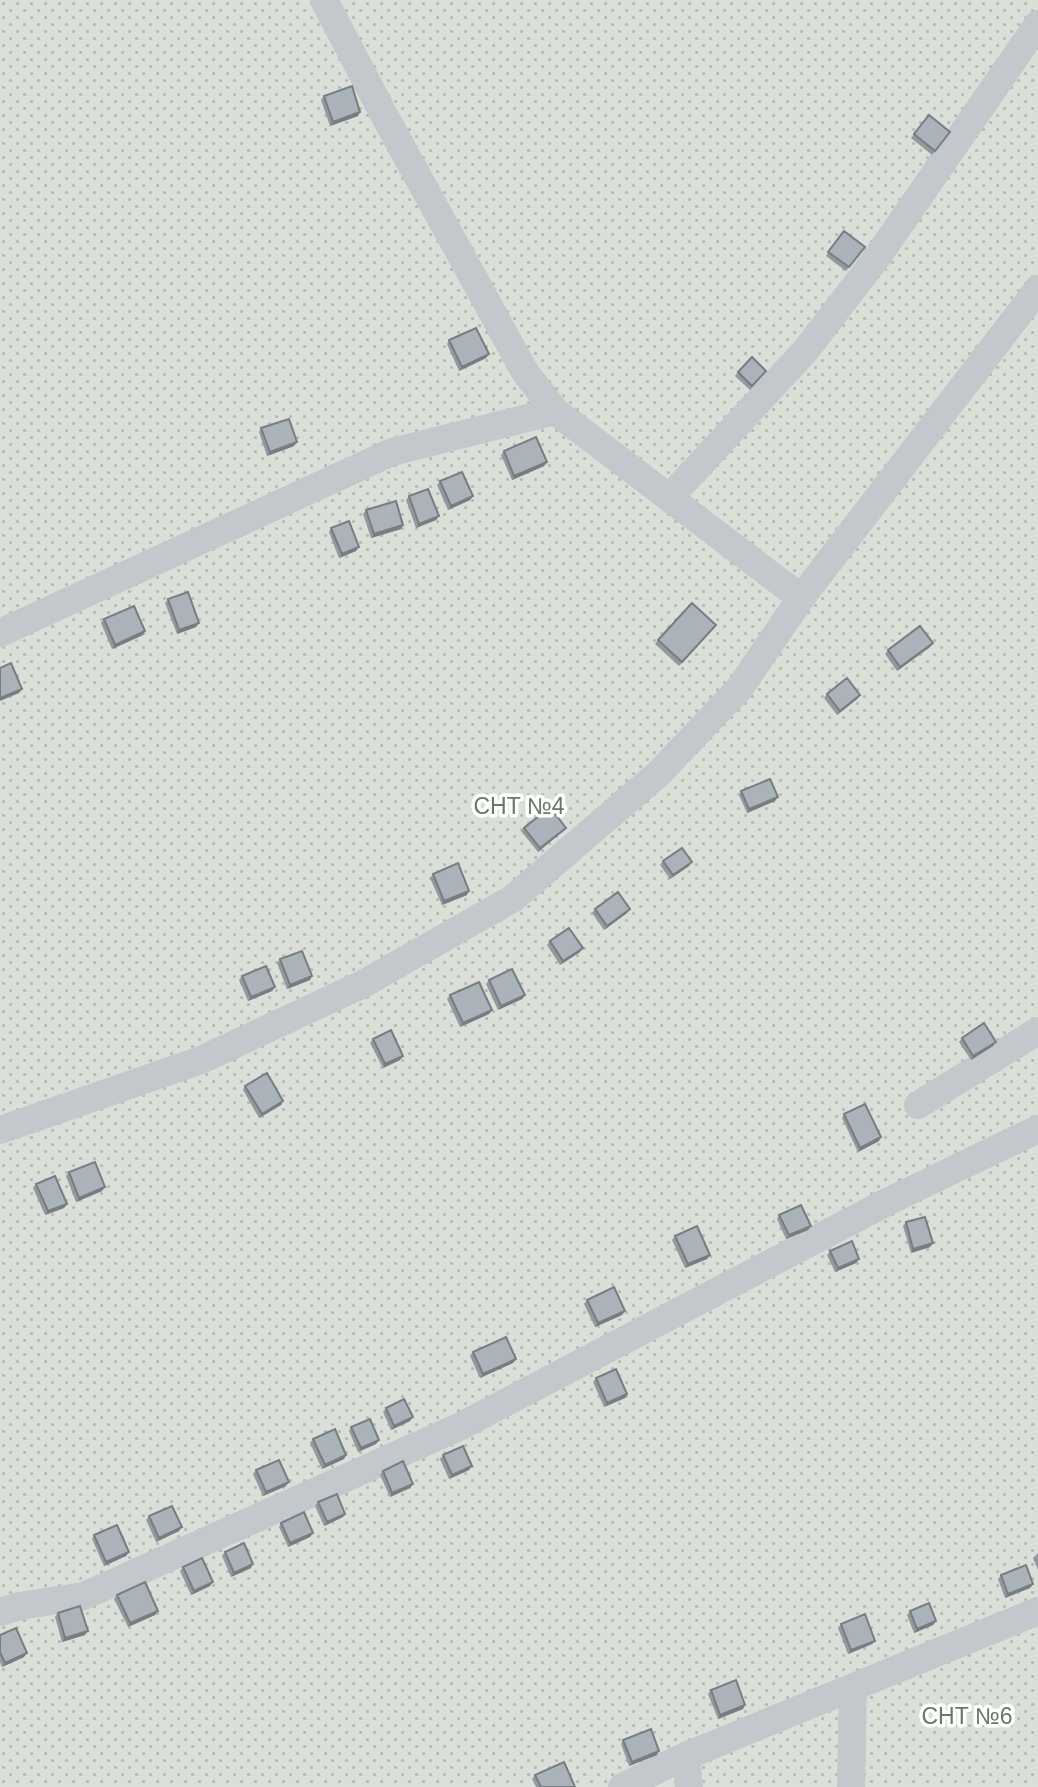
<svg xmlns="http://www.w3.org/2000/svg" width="1038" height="1787" viewBox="0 0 1038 1787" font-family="Arial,sans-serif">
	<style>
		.garden { fill: url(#garden-dots) }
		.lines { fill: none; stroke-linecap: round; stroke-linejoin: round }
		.minor { stroke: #c3c8cc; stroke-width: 28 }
		.wall { fill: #929a9f }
		.shaded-wall { fill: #777d82 }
		.building { fill: #aab3b9; stroke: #777d82; stroke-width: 2 }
		.labels { text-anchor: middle; stroke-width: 7; stroke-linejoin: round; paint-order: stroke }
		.park-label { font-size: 23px; fill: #687a64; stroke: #fff }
	</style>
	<defs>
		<pattern id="garden-dots" width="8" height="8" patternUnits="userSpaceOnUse" patternTransform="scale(1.75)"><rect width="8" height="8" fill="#dadfd7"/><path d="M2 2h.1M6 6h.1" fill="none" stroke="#b4b9b4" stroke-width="1.8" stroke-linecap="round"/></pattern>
	</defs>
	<rect width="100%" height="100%" fill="#fafaf8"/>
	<path class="garden" d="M0,0H1038V1787H0Z"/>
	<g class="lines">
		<path class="minor" d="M324,0L384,115L525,372L555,411L801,598
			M669,498L806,350L878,256L1038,24
			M0,633L392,452L555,411
			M918,1105L1038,1031
			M0,1130L201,1060L363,984L512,899L658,774L739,689L801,598L1038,289
			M0,1612L20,1606L84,1596L461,1426L889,1201L1038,1129
			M686,1756L689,1787
			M622,1787L686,1756L1038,1611
			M851,1787L853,1687"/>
	</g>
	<path class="wall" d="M324,96L358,116L330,126L321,100Z
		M929,115L950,132L932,155L911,138Z
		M844,231L865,247L846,271L826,256Z
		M449,340L489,354L486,358L459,371L447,344Z
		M766,371L750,390L735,376L738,372Z
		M261,428L294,446L267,456L259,432Z
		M504,451L547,462L544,466L512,480L501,455Z
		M440,481L473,496L470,500L448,510L437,485Z
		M409,496L439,516L436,520L416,528L406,500Z
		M366,510L401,529L371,538L363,514Z
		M331,528L356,551L339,558L329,532Z
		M168,599L196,627L177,634L165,603Z
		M104,619L143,635L112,649L101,623Z
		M716,625L679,666L655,644L658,640Z
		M933,643L930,647L897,671L885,654L888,650Z
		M827,694L860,695L857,699L837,715L824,698Z
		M741,791L775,801L747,813L739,795Z
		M524,828H566L563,831L538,852L521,831Z
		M663,861L689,866L670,879L660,865Z
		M433,874L467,895L442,905L430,878Z
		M595,909L627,913L604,930L592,913Z
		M550,941L580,952L560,965L547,945Z
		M280,959L312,976L310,980L287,989L277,963Z
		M242,976L275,987L272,991L248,1001L239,980Z
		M489,980L525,995L522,999L498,1010L486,984Z
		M450,995L492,1010L489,1014L460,1027L447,999Z
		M962,1038L993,1046L971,1060L959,1042Z
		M373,1039L400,1060L383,1068L370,1043Z
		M245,1086L283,1101L281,1105L259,1118L243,1090Z
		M844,1114L879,1141L858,1152L842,1118Z
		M69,1172L102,1191L76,1202L66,1176Z
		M36,1184L67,1204L64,1208L45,1215L33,1188Z
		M779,1215L811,1226L808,1230L786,1239L777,1219Z
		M906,1222L933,1243L930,1247L911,1253L903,1226Z
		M675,1236L710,1255L707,1259L685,1268L672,1240Z
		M830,1251L859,1259L856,1263L835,1272L827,1255Z
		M587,1300L622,1315L595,1327L584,1304Z
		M473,1352L516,1359L513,1363L480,1378L470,1356Z
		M596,1378L627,1394L625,1398L604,1407L593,1382Z
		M386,1408L410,1421L391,1430L383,1412Z
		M351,1427L379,1440L376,1444L358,1452L349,1431Z
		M313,1439L346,1455L344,1459L322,1469L310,1443Z
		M443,1455L469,1470L449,1479L440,1459Z
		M256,1470L286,1486L263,1496L253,1474Z
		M383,1471L413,1484L410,1488L390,1497L380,1475Z
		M318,1502L343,1517L324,1526L315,1506Z
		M149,1516L179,1531L156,1542L146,1520Z
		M281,1523L313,1533L310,1537L288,1547L279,1527Z
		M94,1535L129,1552L126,1556L104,1566L92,1539Z
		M225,1552L251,1568L231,1577L222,1556Z
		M1038,1553V1570L1033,1558Z
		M183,1567L210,1586L191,1595L180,1571Z
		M1001,1575L1033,1584L1030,1588L1005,1598L998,1579Z
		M117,1595L158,1611L155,1615L128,1627L114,1599Z
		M910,1611L936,1621L933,1625L914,1633L907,1615Z
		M58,1613L85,1635L62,1642L55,1617Z
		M841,1624L875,1641L872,1644L848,1654L838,1628Z
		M0,1635L24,1657L2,1667L0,1662Z
		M711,1690L743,1709L718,1719L708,1694Z
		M623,1740L657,1755L629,1766L621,1744Z
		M535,1775L575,1787H536L532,1779Z"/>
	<path class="shaded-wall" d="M360,112L358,116L330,126L333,122Z
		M489,354L486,358L459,371L462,367Z
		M297,442L294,446L267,456L270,452Z
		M547,462L544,466L512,480L514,476Z
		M473,496L470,500L448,510L451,506Z
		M439,516L436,520L416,528L419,524Z
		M403,525L401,529L371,538L374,534Z
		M359,547L356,551L339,558L342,554Z
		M199,623L196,627L177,634L179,630Z
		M145,631L143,635L112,649L115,645Z
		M933,643L930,647L897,671L900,667Z
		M22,689L19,693L0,701V698Z
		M860,695L857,699L837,715L840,711Z
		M778,797L775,801L747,813L749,809Z
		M566,828L563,831L538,852L540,848Z
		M692,862L689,866L670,879L673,875Z
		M469,891L467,895L442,905L444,901Z
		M630,909L627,913L604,930L607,926Z
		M583,948L580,952L560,965L563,961Z
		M312,976L310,980L287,989L290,985Z
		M275,987L272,991L248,1001L251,997Z
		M525,995L522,999L498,1010L501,1006Z
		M492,1010L489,1014L460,1027L463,1023Z
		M996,1042L993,1046L971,1060L973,1056Z
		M403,1056L400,1060L383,1068L385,1064Z
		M283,1101L281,1105L259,1118L262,1114Z
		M881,1137L879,1141L858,1152L860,1148Z
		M105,1187L102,1191L76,1202L79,1198Z
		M67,1204L64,1208L45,1215L48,1211Z
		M811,1226L808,1230L786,1239L789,1235Z
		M933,1243L930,1247L911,1253L913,1249Z
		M710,1255L707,1259L685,1268L688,1264Z
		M859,1259L856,1263L835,1272L838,1268Z
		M625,1311L622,1315L595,1327L598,1323Z
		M516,1359L513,1363L480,1378L483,1374Z
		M627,1394L625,1398L604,1407L607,1403Z
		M413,1417L410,1421L391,1430L394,1426Z
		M379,1440L376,1444L358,1452L361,1448Z
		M346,1455L344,1459L322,1469L325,1465Z
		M472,1466L469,1470L449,1479L452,1475Z
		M289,1482L286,1486L263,1496L266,1492Z
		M413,1484L410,1488L390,1497L392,1493Z
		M345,1514L343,1517L324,1526L327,1522Z
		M182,1527L179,1531L156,1542L159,1538Z
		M313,1533L310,1537L288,1547L290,1543Z
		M129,1552L126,1556L104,1566L106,1562Z
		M253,1564L251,1568L231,1577L234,1573Z
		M213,1582L210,1586L191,1595L194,1591Z
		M1033,1584L1030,1588L1005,1598L1008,1594Z
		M158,1611L155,1615L128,1627L130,1623Z
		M936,1621L933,1625L914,1633L917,1629Z
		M88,1631L85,1635L62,1642L65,1638Z
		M875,1641L872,1644L848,1654L851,1650Z
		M27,1653L24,1657L2,1667L5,1663Z
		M745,1705L743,1709L718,1719L720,1715Z
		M659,1751L657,1755L629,1766L632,1762Z"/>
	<path class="building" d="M352,86L360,112L333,122L324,96Z
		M929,115L950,132L935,151L914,134Z
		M844,231L865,247L849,267L828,252Z
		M476,328L489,354L462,367L449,340Z
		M752,357L766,371L752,386L738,372Z
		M289,419L297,442L270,452L261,428Z
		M536,437L547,462L514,476L504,451Z
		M462,472L473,496L451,506L440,481Z
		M428,489L439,516L419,524L409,496Z
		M396,501L403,525L374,534L366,510Z
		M349,521L359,547L342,554L331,528Z
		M188,592L199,623L179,630L168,599Z
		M692,603L716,625L682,662L658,640Z
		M134,606L145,631L115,645L104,619Z
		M920,626L933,643L900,667L888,650Z
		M11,663L22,689L0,698V668Z
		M847,678L860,695L840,711L827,694Z
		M770,779L778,797L749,809L741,791Z
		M550,807L566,828L540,848L524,828Z
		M682,848L692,862L673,875L663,861Z
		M458,863L469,891L444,901L433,874Z
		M618,892L630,909L607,926L595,909Z
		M569,928L583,948L563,961L550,941Z
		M302,951L312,976L290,985L280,959Z
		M266,966L275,987L251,997L242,976Z
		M512,969L525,995L501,1006L489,980Z
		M479,982L492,1010L463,1023L450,995Z
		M984,1023L996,1042L973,1056L962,1038Z
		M391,1030L403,1056L385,1064L373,1039Z
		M267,1073L283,1101L262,1114L245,1086Z
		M865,1104L881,1137L860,1148L844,1114Z
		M95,1162L105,1187L79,1198L69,1172Z
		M55,1176L67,1204L48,1211L36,1184Z
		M801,1205L811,1226L789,1235L779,1215Z
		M925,1217L933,1243L913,1249L906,1222Z
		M697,1226L710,1255L688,1264L675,1236Z
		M852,1241L859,1259L838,1268L830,1251Z
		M614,1287L625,1311L598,1323L587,1300Z
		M506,1337L516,1359L483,1374L473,1352Z
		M616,1369L627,1394L607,1403L596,1378Z
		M404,1399L413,1417L394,1426L386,1408Z
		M370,1419L379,1440L361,1448L351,1427Z
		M335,1429L346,1455L325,1465L313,1439Z
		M463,1446L472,1466L452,1475L443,1455Z
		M279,1460L289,1482L266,1492L256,1470Z
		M403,1461L413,1484L392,1493L383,1471Z
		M337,1494L345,1514L327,1522L318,1502Z
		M172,1506L182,1527L159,1538L149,1516Z
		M304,1512L313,1533L290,1543L281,1523Z
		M117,1525L129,1552L106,1562L94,1535Z
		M244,1543L253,1564L234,1573L225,1552Z
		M202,1558L213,1582L194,1591L183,1567Z
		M1026,1565L1033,1584L1008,1594L1001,1575Z
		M145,1582L158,1611L130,1623L117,1595Z
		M929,1603L936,1621L917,1629L910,1611Z
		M80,1606L88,1631L65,1638L58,1613Z
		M865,1614L875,1641L851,1650L841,1624Z
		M16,1628L27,1653L5,1663L0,1652V1635Z
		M736,1680L745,1705L720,1715L711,1690Z
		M651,1729L659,1751L632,1762L623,1740Z
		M564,1762L575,1787H541L535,1775Z"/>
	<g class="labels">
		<g class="park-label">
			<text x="519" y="814">СНТ №4</text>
			<text x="967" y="1724">СНТ №6</text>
		</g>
	</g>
</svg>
